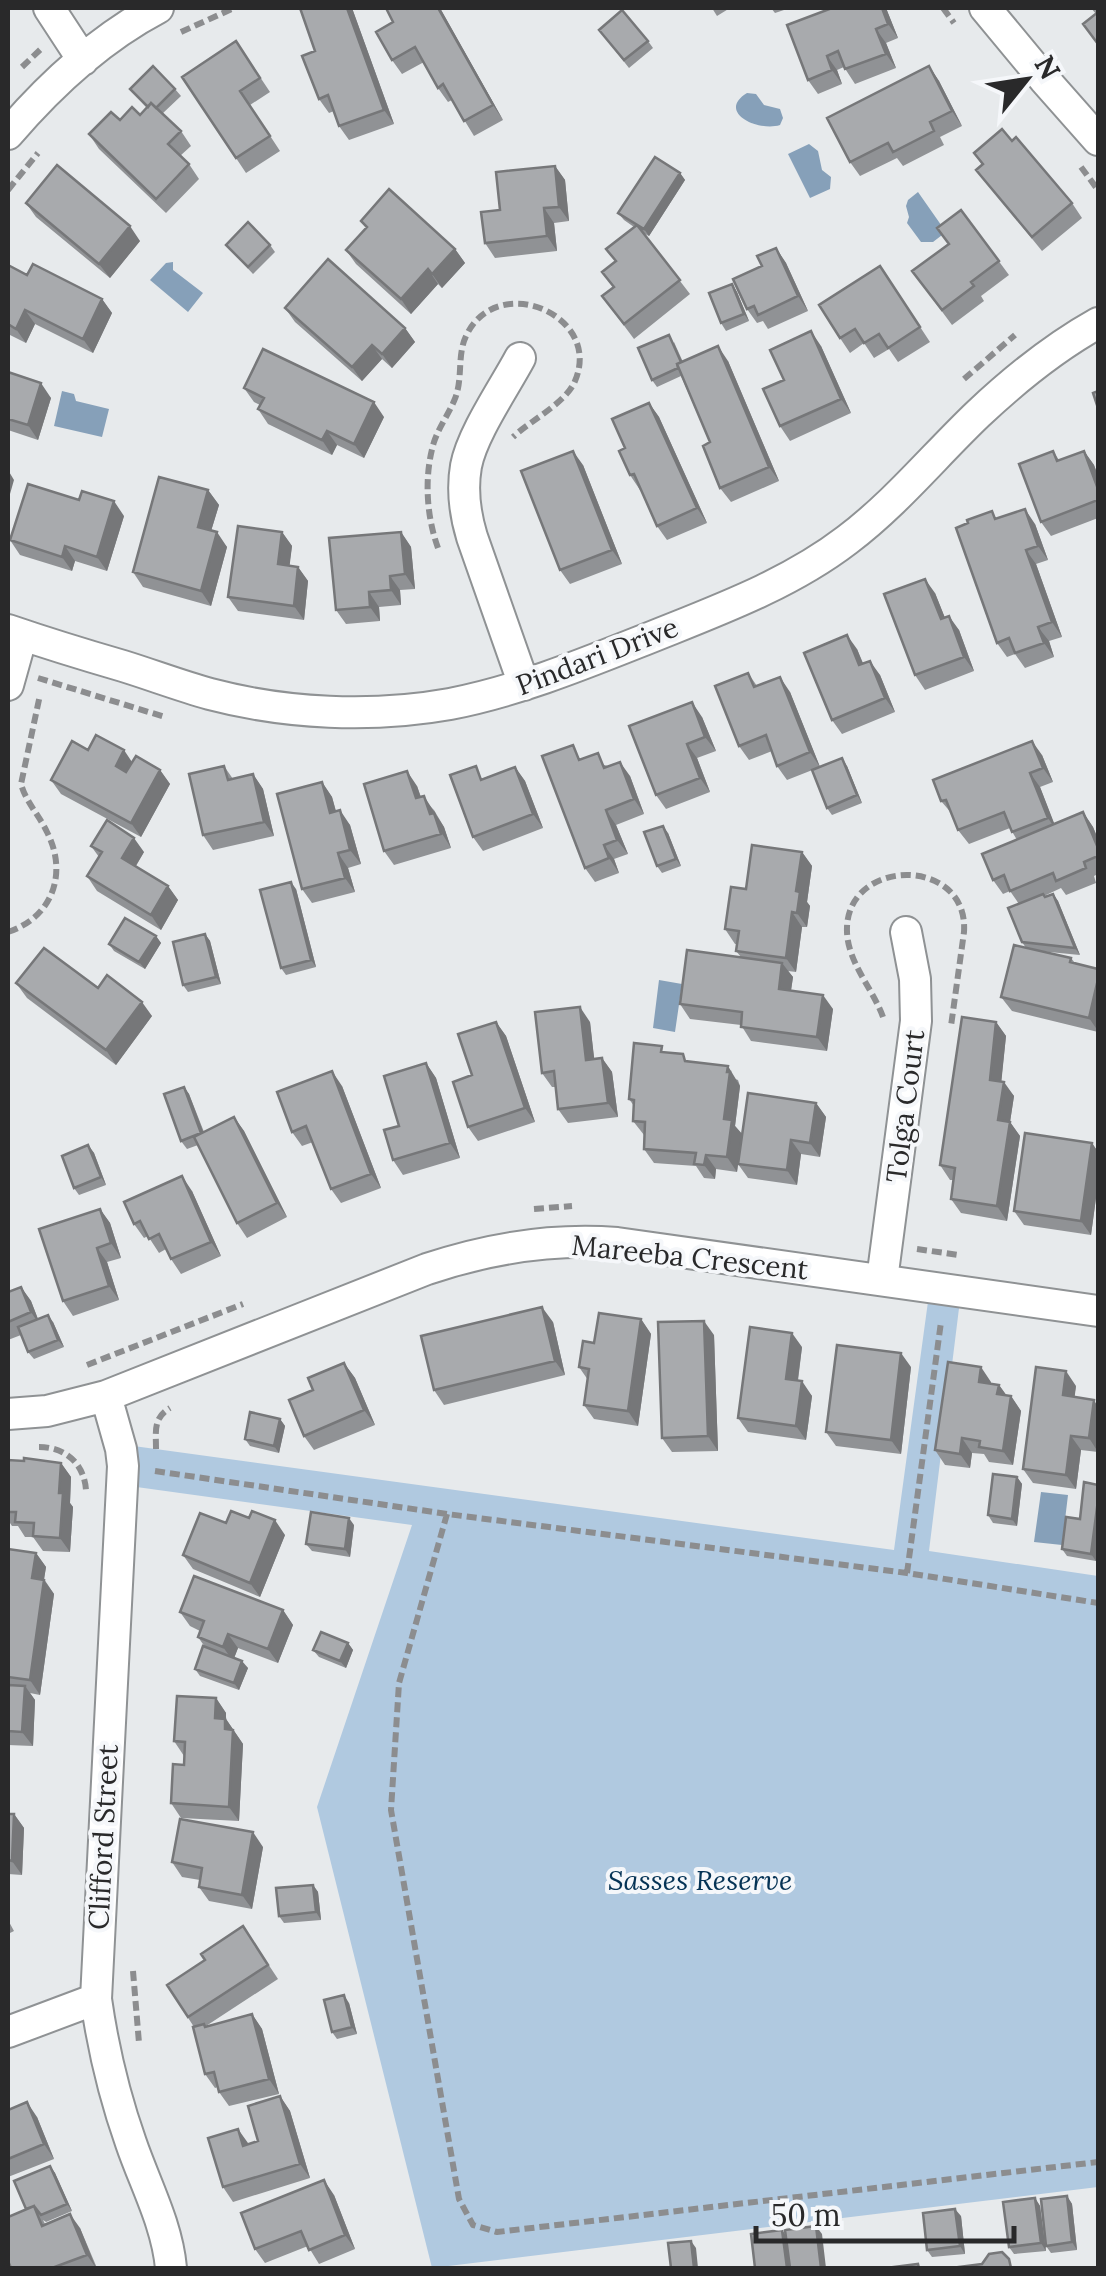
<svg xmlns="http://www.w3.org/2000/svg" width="1106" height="2276" viewBox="0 0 1106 2276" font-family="Lora,serif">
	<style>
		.green { fill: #b0c9e0 }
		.water { fill: #86a0b9 }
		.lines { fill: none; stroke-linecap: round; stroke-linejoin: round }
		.minor-casing { stroke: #8f9294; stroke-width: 34 }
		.path { stroke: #8c8d8f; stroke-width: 6; stroke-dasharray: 10 5; stroke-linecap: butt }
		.minor { stroke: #fff; stroke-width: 30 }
		.wall { fill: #909295 }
		.shaded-wall { fill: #767779 }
		.building { fill: #a8aaad; stroke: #767779; stroke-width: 2.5 }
		.labels { text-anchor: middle; stroke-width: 8; stroke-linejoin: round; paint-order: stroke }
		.street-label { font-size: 28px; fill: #29292a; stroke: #f5f7fa }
		.park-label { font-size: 28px; font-style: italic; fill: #053355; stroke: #f5f7fa }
	</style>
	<rect width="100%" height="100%" fill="#e7eaec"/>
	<path class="green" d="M930,1287L961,1292L929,1551L1098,1576V2187L432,2268L317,1807L412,1525L122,1485L119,1444L894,1550Z"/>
	<path class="water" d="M747,93L756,94L764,105L780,109L783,118L780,125C758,132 716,112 747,93Z
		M809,144L818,151L822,170L831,177L830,189L810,198L788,154Z
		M918,192L946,232L933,242H921L907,223L909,217L906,206L908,200Z
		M173,262V270L203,293L188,312L150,280L166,263Z
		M62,391L74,394L76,401L109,409L102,437L54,426Z
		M659,980L682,984L675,1032L653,1028Z
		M1041,1492L1068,1495L1062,1545L1034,1542Z"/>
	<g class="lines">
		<g class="minor-casing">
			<path id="minor" d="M49,8L83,60
				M985,8L1044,79L1098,140
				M8,134C50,85 101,38 158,8
				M520,358C504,388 472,434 466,466C462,489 465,514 472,537L524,685
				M8,630C46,643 85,655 123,666C152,675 181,686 210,694C286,714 372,718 450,704C517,691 581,665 644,640C713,612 787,586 847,540C896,503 934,456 978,414C1014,380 1055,347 1098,323
				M8,685L22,635
				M882,1280L916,1021L915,979L906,932
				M106,1396L121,1449L123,1466L96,1999C103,2048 114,2095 131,2143C145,2184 167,2224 171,2268
				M8,1414L47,1411L106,1396L427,1269C490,1248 551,1238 617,1243L1098,1311
				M8,2032L96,1999"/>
		</g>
		<path class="path" d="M943,8L954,23
			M181,32L234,8
			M22,67L42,48
			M1081,167L1098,190
			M8,190L38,153
			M964,379L1015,335
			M438,548C426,515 424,475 434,442C439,427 448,415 454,401C464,379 456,355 467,334C499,271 603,316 575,381C566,403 531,420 513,437
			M38,678L165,717
			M8,932C53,917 68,873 47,832C39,815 26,802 21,784L40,695
			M883,1017C873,989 848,963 847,932C844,857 969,855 964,932L951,1026
			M534,1209L572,1206
			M917,1249L959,1255
			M87,1365L243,1304
			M39,1447C65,1447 84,1463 86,1490
			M156,1449C156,1431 153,1418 170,1408
			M155,1471L447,1514L907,1573L1098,1603
			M447,1514L399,1683L391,1810L459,2199L473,2225L497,2232L1098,2162
			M907,1573L941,1322
			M133,1971L139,2043"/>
		<use href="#minor" class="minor"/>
	</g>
	<path class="wall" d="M302,8H352L394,124L349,140L339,126L334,111L329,113L319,99L315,51Z
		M440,8L503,120L474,136L452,100L448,102L438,88L424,62L402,74L392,60L393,22Z
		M712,8H730L717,16Z
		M771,8H790L775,13Z
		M832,8H886L898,38L886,43L896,68L855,84L844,67L837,70L842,84L818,94L808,80Z
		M1091,8H1098V45L1083,24L1096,14Z
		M599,30L648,41L653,48L629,68Z
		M236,41L270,92L250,105L280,151L246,173L182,77Z
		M929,66L939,81L962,126L940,137L944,145L903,166L897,158L860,176L850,162Z
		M130,89H175L181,96L162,114L181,131L191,146L180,156L189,164L199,179L166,213L99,149L89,134L120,120L140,115L147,108Z
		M974,153L1072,203L1082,218L1042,251L976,170L982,165Z
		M555,166L565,180L569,221L554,223L557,251L495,258L485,243L500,210Z
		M680,173L685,180L649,236L643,233L690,294L634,339L602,296L613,287L602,272L616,262L606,249L634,227L624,220L618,213Z
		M26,203L140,241L110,278L36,217Z
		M961,210L1009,275L981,296L984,301L952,325L912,271L948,244Z
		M361,221L455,249L465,263L442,288L438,284L411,314L356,264L346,250L366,228Z
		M226,245H270L275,252L253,274Z
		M776,248L786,263L808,311L768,329L763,321L757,323L747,309L762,266Z
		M8,265L27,275L102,299L112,313L93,353L35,324L26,343L8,334Z
		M880,266L930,342L898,362L889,349L874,358L864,343L850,353L840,338Z
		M732,284L737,292L749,321L726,331L721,323Z
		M285,308L405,328L415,342L392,368L382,359L362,381L295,322Z
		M674,342L683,362L728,361L779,481L731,502L720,488L710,442L681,376L657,387L652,380Z
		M821,346L851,413L790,441L780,426L784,380Z
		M8,372L51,398L38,440L8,430Z
		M244,388L384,417L364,458L337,445L332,455L268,424L258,409L260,405L254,402Z
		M649,403L659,417L707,523L667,540L657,526L641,489L640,490L630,475L625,448Z
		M1053,451L1059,460L1084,451L1094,465L1098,476V518L1051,536L1041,522Z
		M583,465L622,564L570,584L560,570Z
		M208,490L219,505L211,531L227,547L211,606L143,587L133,572Z
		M124,516L107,571L75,561L72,571L20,555L10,540Z
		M998,519L1035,524L1048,560L1036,564L1062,637L1049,641L1054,657L1025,668L1015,654L1007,657L997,643Z
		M282,532L292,546L289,566L298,567L308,581L304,620L238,611L228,597Z
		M401,532L411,547L415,589L400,590L401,605L379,607L380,621L346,624L336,610Z
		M935,593L945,618L959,630L974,671L925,690L915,675Z
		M857,649L863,663L880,675L895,712L842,734L832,720Z
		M748,673L757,686L790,692L820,767L787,780L777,766L772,751L749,760L739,746Z
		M702,717L716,751L697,758L710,792L666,809L656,795Z
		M88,750L160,770L170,784L141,837L61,794L51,780Z
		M1042,755L1053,782L1040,787L1054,824L1083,812L1093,827L1098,839V874L1094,876L1096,883L1066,895L1061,888L1044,896L1046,897L1053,894L1058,901L1080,955L1039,951L1071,958L1075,963L1098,969V1032L1012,1011L1001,997L1026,948L1022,942L1019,904L1010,891L1003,894L993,880L1017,840L1010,828L969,844L958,830L953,815L941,801Z
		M583,759L608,766L630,776L644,814L616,825L628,854L614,859L619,873L595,882L585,868Z
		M224,766L233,779L253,774L263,789L274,836L213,850L203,835Z
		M847,766L862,803L832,815L827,808Z
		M515,767L525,781L543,828L483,851L473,837L484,778Z
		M322,782L332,797L336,811L350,825L361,864L348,868L355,892L312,903L302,889Z
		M417,786L421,797L434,810L444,827L451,848L394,865L384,851Z
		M668,833L681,866L662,873L657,866Z
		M91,846L144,852L136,866L168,886L178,900L161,930L97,891L87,876L99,857Z
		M802,852L812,866L807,902L810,906L807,927H802L796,972L788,971L793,977L791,991L833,1009L827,1051L751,1041L741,1025L690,1019L680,1004L741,957L736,951L737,944H735L725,929L746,889Z
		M296,889L316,967L286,975L281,968Z
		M205,934L210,941L221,984L188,992L183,985Z
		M156,936L161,943L145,969L114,951L109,944Z
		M16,983L98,988L152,1016L116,1065L27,998Z
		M496,1022L506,1036L535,1122L478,1141L468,1127L472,1075Z
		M590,1022L594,1059L602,1058L612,1072L618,1117L568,1123L558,1109L556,1087H552L542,1073Z
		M996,1022L1006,1036L1001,1082L1014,1096L1010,1122L1020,1136L1007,1221L961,1213L951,1199L953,1180H950L940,1165Z
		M666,1053L738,1080L740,1086L735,1126L742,1134L816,1103L826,1117L820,1157L801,1154L797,1185L748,1178L738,1164L737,1172L716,1169L715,1179L704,1178L696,1166L654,1163L644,1149V1135L633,1121L634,1106L629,1099Z
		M426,1063L436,1078L460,1158L403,1175L393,1160L399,1126Z
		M342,1086L381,1188L341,1203L331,1189L313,1142L302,1146L292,1132Z
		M184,1087L189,1094L204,1132L234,1117L244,1131L287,1217L247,1238L237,1223L198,1145L187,1149L181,1141Z
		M1092,1143L1098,1152V1183L1091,1235L1024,1225L1014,1211Z
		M88,1145L94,1153L106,1185L79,1195L74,1188Z
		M192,1191L221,1256L181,1274L171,1259L166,1249L159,1253L148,1236L144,1238L134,1224Z
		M100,1209L110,1223L121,1258L107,1262L119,1300L73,1316L63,1301Z
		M21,1287L31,1301L38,1319L53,1322L64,1347L34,1359L28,1352L21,1335L8,1340V1292Z
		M641,1319L651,1334L638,1426L594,1419L584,1405L588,1380L579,1367L594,1343Z
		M553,1322L565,1375L444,1405L434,1390Z
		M714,1335L718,1451L672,1452L662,1438Z
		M802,1347L798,1381L812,1396L806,1440L748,1432L738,1418Z
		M344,1363L355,1378L375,1425L314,1450L304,1436L313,1390Z
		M911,1367L901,1454L836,1446L826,1432Z
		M991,1382V1384L999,1385L1007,1396H1011L1021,1411L1013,1465L989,1462L984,1454L972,1453L970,1468L945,1465L935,1450Z
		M1076,1386L1074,1397L1098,1407V1452L1081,1450L1076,1489L1033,1483L1023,1469Z
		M280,1419L285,1426L279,1453L250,1446L245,1439Z
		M61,1463L71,1477L70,1503L73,1507L70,1552L43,1551L33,1537H25L18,1526H12L8,1520V1512Z
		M1017,1477L1022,1484L1017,1526L993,1523L988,1515Z
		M1098,1485V1543L1096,1561L1067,1556L1062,1549Z
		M226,1523L285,1535L260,1597L193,1569L183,1555Z
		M354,1525L350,1557L312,1551L306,1544Z
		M8,1549L36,1553L46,1567L44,1579L54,1594L40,1695L30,1693L35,1700L33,1746L8,1745Z
		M283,1610L293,1625L278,1663L238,1648L234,1658L248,1668L239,1690L200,1676L195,1669L205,1647L198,1637L200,1631L190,1626L180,1612Z
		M348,1643L353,1650L346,1668L319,1657L313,1650Z
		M216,1698L226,1713V1719L243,1744L239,1821L181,1818L171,1803L184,1765V1756L174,1741Z
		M8,1814H14L24,1828L22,1875L8,1874Z
		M263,1847L252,1909L209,1901L199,1887L200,1880L182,1877L172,1862Z
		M313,1885L318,1892L321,1920L284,1923L279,1916Z
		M8,1920L14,1931L8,1934Z
		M243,1926L278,1979L206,2026L252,2014L262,2029L279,2094L229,2106L219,2092L218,2087L215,2088L205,2074L194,2027L167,1985L205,1960Z
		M349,2003L357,2034L337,2039L332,2032Z
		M280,2096L290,2111L310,2178L233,2202L223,2187L248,2144L258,2141Z
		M8,2110L37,2117L54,2159L8,2177Z
		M50,2166L55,2173L72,2211L46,2222L43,2220L45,2224L80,2228L97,2268H11L26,2209Z
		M334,2195L355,2249L319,2264L308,2246L265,2263L255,2249Z
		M1067,2196L1072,2204L1077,2250L1051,2253L1046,2246Z
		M1035,2198L1040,2206L1046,2251L1014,2254L1009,2247Z
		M961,2216L965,2254L932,2257L927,2250Z"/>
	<path class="shaded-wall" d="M347,8H352L394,124L384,110Z
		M438,8H440L503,120L493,105Z
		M882,8H886L898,38L888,24Z
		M876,29L886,43L896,68L886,54Z
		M827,56L837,70L842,84L832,70Z
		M929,66L939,81L962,126L952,111Z
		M555,166L565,180L569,221L559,207Z
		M680,173L685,180L649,236L644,229Z
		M544,208L554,223L557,251L547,236Z
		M130,226L140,241L110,278L99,264Z
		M776,248L786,263L808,311L798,296Z
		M455,249L465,263L442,288L432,274Z
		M428,269L438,284L411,314L401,299Z
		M732,284L737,292L749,321L744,314Z
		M102,299L112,313L93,353L83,339Z
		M25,310L35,324L26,343L16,329Z
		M405,328L415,342L392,368L382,354Z
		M811,331L821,346L851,413L841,399Z
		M372,345L382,359L362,381L352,367Z
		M718,346L728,361L779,481L769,467Z
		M41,383L51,398L38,440L28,425Z
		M374,402L384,417L364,458L354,444Z
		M649,403L659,417L707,523L697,508Z
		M327,431L337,445L332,455L322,440Z
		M573,451L583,465L622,564L612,550Z
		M1084,451L1094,465L1098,476V489Z
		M8,470L14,480L8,501Z
		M208,490L219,505L208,541L198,527Z
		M114,501L124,516L107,571L97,557Z
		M1025,509L1035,524L1048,560L1038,546Z
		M217,532L227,547L211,606L201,591Z
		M282,532L292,546L288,579L278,564Z
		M401,532L411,547L415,589L405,574Z
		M65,546L75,561L72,571L62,557Z
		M1026,550L1036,564L1062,637L1052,622Z
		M298,567L308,581L304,620L294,606Z
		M390,576L400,590L401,605L391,590Z
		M925,579L935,593L951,633L941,619Z
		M369,592L379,607L380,621L370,607Z
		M949,616L959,630L974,671L964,657Z
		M1038,627L1049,641L1054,657L1044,643Z
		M847,635L857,649L869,679L859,665Z
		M870,661L880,675L895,712L885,698Z
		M780,677L790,692L820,767L810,752Z
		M692,702L702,717L716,751L705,737Z
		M1032,741L1042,755L1053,782L1043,768Z
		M687,744L697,758L710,792L700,778Z
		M124,750L134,765L126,781L116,766Z
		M842,758L847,766L862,803L857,795Z
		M620,762L630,776L644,814L634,799Z
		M515,767L525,781L543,828L533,814Z
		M160,770L170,784L141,837L131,823Z
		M407,771L417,786L426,813L416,798Z
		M1030,773L1040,787L1058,833L1048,818Z
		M253,774L263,789L274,836L264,822Z
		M322,782L332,797L340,827L330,813Z
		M424,796L444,827L451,848L430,814Z
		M340,810L350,825L361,864L350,850Z
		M606,810L616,825L628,854L617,840Z
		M1083,812L1093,827L1098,839V848Z
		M663,826L668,833L681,866L676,859Z
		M134,838L144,852L132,872L122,858Z
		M604,845L614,859L619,873L609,858Z
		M802,852L812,866L807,902L810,906L807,927L797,913L796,891Z
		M338,853L348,868L355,892L345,878Z
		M291,882L296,889L316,967L311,960Z
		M168,886L178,900L161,930L151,915Z
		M1053,894L1058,901L1080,955L1075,948Z
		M792,912L802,927L796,972L786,958Z
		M205,934L210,941L221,984L216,977Z
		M156,936L161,943L145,969L139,962Z
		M782,963L793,977L789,1003L779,989Z
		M1098,979V1031L1089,1018Z
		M823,995L833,1009L827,1051L817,1037Z
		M142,1002L152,1016L116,1065L106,1050Z
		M580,1007L590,1022L596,1074L586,1060Z
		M496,1022L506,1036L535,1122L525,1108Z
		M996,1022L1006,1036L1000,1095L990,1080Z
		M602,1058L612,1072L618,1117L608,1103Z
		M426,1063L436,1078L460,1158L450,1143Z
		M728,1066L740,1086L735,1126L742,1134L737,1172L727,1157L724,1119Z
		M332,1071L342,1086L381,1188L371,1174Z
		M1004,1082L1014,1096L1010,1122L1020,1136L1007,1221L997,1206L998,1120Z
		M184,1087L189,1094L207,1142L202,1134Z
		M816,1103L826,1117L820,1157L810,1143Z
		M234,1117L244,1131L287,1217L277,1203Z
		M791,1140L801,1154L797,1185L787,1170Z
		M1092,1143L1098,1152V1183L1091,1235L1081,1221Z
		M88,1145L94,1153L106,1185L101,1177Z
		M706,1155L716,1169L715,1179L704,1165Z
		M182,1176L192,1191L221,1256L211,1242Z
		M100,1209L110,1223L121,1258L111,1243Z
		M97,1248L107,1262L119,1300L109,1286Z
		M21,1287L31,1301L41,1327L31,1312Z
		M542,1307L553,1322L565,1375L555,1361Z
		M48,1315L53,1322L64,1347L58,1340Z
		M641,1319L651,1334L638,1426L628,1411Z
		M704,1321L714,1335L718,1451L708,1436Z
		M792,1333L802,1347L796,1393L786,1379Z
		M901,1353L911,1367L901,1454L891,1440Z
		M344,1363L355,1378L375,1425L364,1410Z
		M981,1367L991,1382L989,1397L979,1382Z
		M1066,1371L1076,1386L1073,1410L1063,1395Z
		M802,1381L812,1396L806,1440L796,1426Z
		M999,1385L1009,1399L997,1394Z
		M1011,1396L1021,1411L1013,1465L1003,1451Z
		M1094,1400L1098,1407V1452L1089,1438Z
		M280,1419L285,1426L279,1453L274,1446Z
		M1071,1436L1081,1450L1076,1489L1066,1475Z
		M962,1438L972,1453L970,1468L960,1454Z
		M61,1463L71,1477L70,1503L73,1507L70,1552L60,1538L59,1493Z
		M1017,1477L1022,1484L1017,1526L1012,1519Z
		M1098,1500V1543L1096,1561L1091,1554Z
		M349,1518L354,1525L350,1557L345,1549Z
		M275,1520L285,1535L260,1597L250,1583Z
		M36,1553L46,1567L42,1592L32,1578Z
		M44,1580L54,1594L40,1695L30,1680Z
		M283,1610L293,1625L278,1663L268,1649Z
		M228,1634L238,1648L233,1661L223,1647Z
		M348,1643L353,1650L346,1668L340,1661Z
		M242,1661L248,1668L239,1690L234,1683Z
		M25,1686L35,1700L33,1746L22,1732Z
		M216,1698L226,1713V1719L243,1744L239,1821L229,1807L215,1718Z
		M14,1814L24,1828L22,1875L12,1861Z
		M253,1832L263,1847L252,1909L242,1895Z
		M313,1885L318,1892L321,1920L316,1912Z
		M344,1995L349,2003L357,2034L352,2027Z
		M252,2014L262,2029L279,2094L269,2079Z
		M280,2096L290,2111L310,2178L300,2164Z
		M27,2102L37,2117L54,2159L44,2144Z
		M238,2129L248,2143L253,2160L243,2146Z
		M50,2166L55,2173L72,2211L67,2204Z
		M324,2180L334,2195L355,2249L345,2235Z
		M1067,2196L1072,2204L1077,2250L1072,2242Z
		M1035,2198L1040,2206L1046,2251L1041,2243Z
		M955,2209L961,2216L965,2254L960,2246Z
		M70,2214L80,2228L96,2268L87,2255Z
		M816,2226L822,2234L826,2268H821Z
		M782,2230L788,2238L791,2268H787Z
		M691,2241L696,2248L698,2268H694Z"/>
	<path class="building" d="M300,8H347L384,110L339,126L328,95L319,99L302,56L315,51Z
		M386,8H438L493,105L464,121L443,84L438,88L415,47L392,60L376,32L393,22Z
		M832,8H882L888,24L876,29L886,54L845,69L838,51L827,56L832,70L808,80L787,25Z
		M622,10L648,41L624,60L599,30Z
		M1098,12V44L1083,24Z
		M236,41L260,78L240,91L270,136L236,158L182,77Z
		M153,66L175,89L156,108L151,103L148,107L130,89Z
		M929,66L952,111L930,122L934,131L893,152L888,143L850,162L827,118Z
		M151,103L181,131L168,144L189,164L156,199L89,134L111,112L120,120L132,107L140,115Z
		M1002,129L1012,141L1016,137L1072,203L1032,237L976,170L983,164L974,153Z
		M655,157L680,173L644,229L618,213Z
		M57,165L130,226L99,264L26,203Z
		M555,166L559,207L544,208L547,236L485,243L481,212L500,210L496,172Z
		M389,189L455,249L432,274L428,269L401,299L346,250L367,227L361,221Z
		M961,210L999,261L971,282L974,286L942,310L912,271L949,244L937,228Z
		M248,222L270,245L248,267L226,245Z
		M637,225L680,280L624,324L602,296L614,287L602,272L616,261L606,249Z
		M776,248L798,296L758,315L754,306L747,309L733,279L762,266L757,256Z
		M328,259L405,328L382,354L372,345L352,367L285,308Z
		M33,264L102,299L83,339L25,310L16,329L8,324V265L27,275Z
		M880,266L920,327L888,348L879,334L864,343L855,329L840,338L819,305Z
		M732,284L744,314L721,323L709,293Z
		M811,331L841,399L780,426L763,389L784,380L770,350Z
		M669,335L681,362L677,364L678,368L652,380L638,348Z
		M718,346L769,467L720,488L703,446L710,442L677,364Z
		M263,349L374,402L354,444L327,431L322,440L258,409L264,398L244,388Z
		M8,372L41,383L28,425L8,419Z
		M1098,391V408L1093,393Z
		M649,403L697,508L657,526L634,474L630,475L619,451L625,448L612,419Z
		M573,451L612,550L560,570L521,471Z
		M1053,451L1057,461L1084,451L1098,489V500L1041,522L1019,464Z
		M159,477L208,490L198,527L217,532L201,591L133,572Z
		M28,484L79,500L82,491L114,501L97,557L65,546L62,557L10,540Z
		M1025,509L1038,546L1026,550L1052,622L1038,627L1044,643L1015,653L1009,638L997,643L956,528L968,523L967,520L992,511L995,519Z
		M238,526L282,532L278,564L298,567L294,606L228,597Z
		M401,532L405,574L390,576L391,590L369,592L370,607L336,610L329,538Z
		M925,579L941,619L949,616L964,657L915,675L884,594Z
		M847,635L859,665L870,661L885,698L832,720L804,653Z
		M748,673L754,687L780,677L810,752L777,766L766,735L739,746L715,686Z
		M692,702L705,737L687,744L700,778L656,795L629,726Z
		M96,735L124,750L116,766L126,772L136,756L160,770L131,823L51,780L72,741L88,750Z
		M1032,741L1043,768L1030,773L1048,818L1012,832L1004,812L958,830L946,800L941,801L933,780Z
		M573,745L579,760L598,753L604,768L620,762L634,799L606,810L617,840L604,845L609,858L585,868L542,756Z
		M842,758L857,795L827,808L812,770Z
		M224,766L228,780L253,774L264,822L203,835L189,774Z
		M476,766L481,780L515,767L533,814L473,837L450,775Z
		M407,771L416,798L424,796L430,814L434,813L441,834L384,851L364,784Z
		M322,782L330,813L340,810L350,850L338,853L345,878L302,889L277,794Z
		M1083,812L1098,848V856L1084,862L1086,868L1056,881L1053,873L1010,891L1004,875L993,880L982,854Z
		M107,820L134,838L122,858L168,886L151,915L87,876L102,852L91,846Z
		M663,826L676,859L657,866L644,832Z
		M752,845L802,852L796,891L800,892L797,913L792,912L786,958L736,951L739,931L725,929L731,887L746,889Z
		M291,882L311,960L281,968L260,890Z
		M1043,894L1045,897L1053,894L1075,948L1022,942L1008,908Z
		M125,918L156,936L139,962L109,944Z
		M205,934L216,977L183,985L173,942Z
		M1014,945L1071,958L1070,962L1098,969V979L1089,1018L1001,997Z
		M44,948L98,988L107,975L142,1002L106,1050L16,983Z
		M687,950L782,963L779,989L823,995L817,1037L741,1027L742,1012L680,1004Z
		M580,1007L586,1060L602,1058L608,1103L558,1109L554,1071L542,1073L535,1012Z
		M962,1017L996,1022L990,1080L1004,1082L998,1120L1010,1122L997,1206L951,1199L955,1168L940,1165Z
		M496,1022L525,1108L468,1127L453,1082L472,1075L458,1034Z
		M634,1043L662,1046L661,1052L683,1054L685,1061L728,1066L727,1072H730L724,1119L732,1120L727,1157L706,1155L704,1165L694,1164L696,1153L644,1149L645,1122L633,1121L634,1100L629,1099Z
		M426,1063L450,1143L393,1160L384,1130L399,1126L384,1076Z
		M332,1071L371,1174L331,1189L306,1126L292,1132L277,1092Z
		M184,1087L201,1133L181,1141L164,1094Z
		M748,1093L816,1103L810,1143L791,1140L787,1170L738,1164Z
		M234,1117L277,1203L237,1223L194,1137Z
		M1025,1133L1092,1143L1081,1221L1014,1211Z
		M88,1145L101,1177L74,1188L62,1156Z
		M182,1176L211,1242L171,1259L159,1234L149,1239L140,1221L134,1224L124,1202Z
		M100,1209L111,1243L97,1248L109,1286L63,1301L39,1229Z
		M21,1287L31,1312L8,1322V1292Z
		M542,1307L555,1361L434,1390L421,1336Z
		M599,1313L641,1319L628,1411L584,1405L589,1369L579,1367L583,1341L594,1343Z
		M48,1315L58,1340L28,1352L18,1327Z
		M704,1321L708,1436L662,1438L658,1322Z
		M750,1327L792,1333L786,1379L802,1381L796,1426L738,1418Z
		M837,1345L901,1353L891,1440L826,1432Z
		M948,1362L981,1367L979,1382L999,1385L997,1394L1011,1396L1003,1451L979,1447L980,1441L962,1438L960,1454L935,1450Z
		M344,1363L364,1410L304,1436L289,1400L313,1390L308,1378Z
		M1036,1367L1066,1371L1063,1395L1094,1400L1089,1438L1071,1436L1066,1475L1023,1469Z
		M250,1412L280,1419L274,1446L245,1439Z
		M24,1458L61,1463L59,1493H63L60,1538L33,1536L34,1523L15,1522L16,1512H8V1460L24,1461Z
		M993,1474L1017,1477L1012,1519L988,1515Z
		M1084,1482L1098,1485V1500L1091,1554L1062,1549L1066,1517L1080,1519Z
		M231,1511L249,1518L252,1511L275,1520L250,1583L183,1555L200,1513L226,1523Z
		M311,1512L349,1518L345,1549L306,1544Z
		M8,1549L36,1553L32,1578L44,1580L30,1680L8,1677Z
		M194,1576L283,1610L268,1649L228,1634L223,1647L198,1637L204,1621L180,1612Z
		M321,1632L348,1643L340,1661L313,1650Z
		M203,1646L242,1661L234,1683L195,1669Z
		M8,1685L25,1686L22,1732L8,1731Z
		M177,1696L216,1698L215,1718L225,1719V1729L233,1730L229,1807L171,1803L173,1764L184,1765L185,1742L174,1741Z
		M8,1814H14L12,1861L8,1860Z
		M180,1819L253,1832L242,1895L199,1887L202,1868L172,1862Z
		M313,1885L316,1912L279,1916L276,1888Z
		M243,1926L268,1965L188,2017L167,1985L205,1960L201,1954Z
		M344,1995L352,2027L332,2032L324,2000Z
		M252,2014L269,2079L219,2092L214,2072L205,2074L193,2027L204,2024L205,2027Z
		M280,2096L300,2164L223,2187L208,2138L238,2129L243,2146L258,2141L248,2106Z
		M27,2102L44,2144L8,2159V2110Z
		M50,2166L67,2204L41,2215L34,2206L26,2209L14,2181Z
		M324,2180L345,2235L309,2250L301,2231L255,2249L241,2213Z
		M1067,2196L1072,2242L1046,2246L1041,2199Z
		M1035,2198L1041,2243L1009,2247L1003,2202Z
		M34,2206L42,2226L70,2214L87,2255L52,2268H11L8,2261V2217Z
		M955,2209L960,2246L927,2250L923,2213Z
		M816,2226L821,2268H790L785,2230Z
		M782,2230L787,2268H755L751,2234Z
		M691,2241L694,2268H671L668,2243Z
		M1002,2252L1009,2259L1011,2268H958V2267L982,2264L989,2254Z
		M918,2264L919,2268H886Z"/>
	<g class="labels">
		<g class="street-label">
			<text transform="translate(597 656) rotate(-21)" y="10">Pindari Drive</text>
			<text transform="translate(905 1106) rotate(-83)" y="10">Tolga Court</text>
			<text transform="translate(690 1257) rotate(6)" y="10">Mareeba Crescent</text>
			<text transform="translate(103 1837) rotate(-87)" y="10">Clifford Street</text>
		</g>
		<g class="park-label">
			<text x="700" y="1890">Sasses Reserve</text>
		</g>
	</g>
	<rect width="1106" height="2276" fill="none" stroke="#29292a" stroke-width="20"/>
	<g transform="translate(1026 80) rotate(60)" stroke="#f5f7fa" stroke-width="8" paint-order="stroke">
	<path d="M0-8L18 38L0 25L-18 38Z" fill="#29292a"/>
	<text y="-15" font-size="28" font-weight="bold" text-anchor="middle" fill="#29292a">N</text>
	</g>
	<path d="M756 2226v15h258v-15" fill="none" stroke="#29292a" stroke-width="5"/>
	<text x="771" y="2226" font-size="30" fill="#29292a" stroke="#f5f7fa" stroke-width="8" paint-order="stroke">50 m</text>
</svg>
